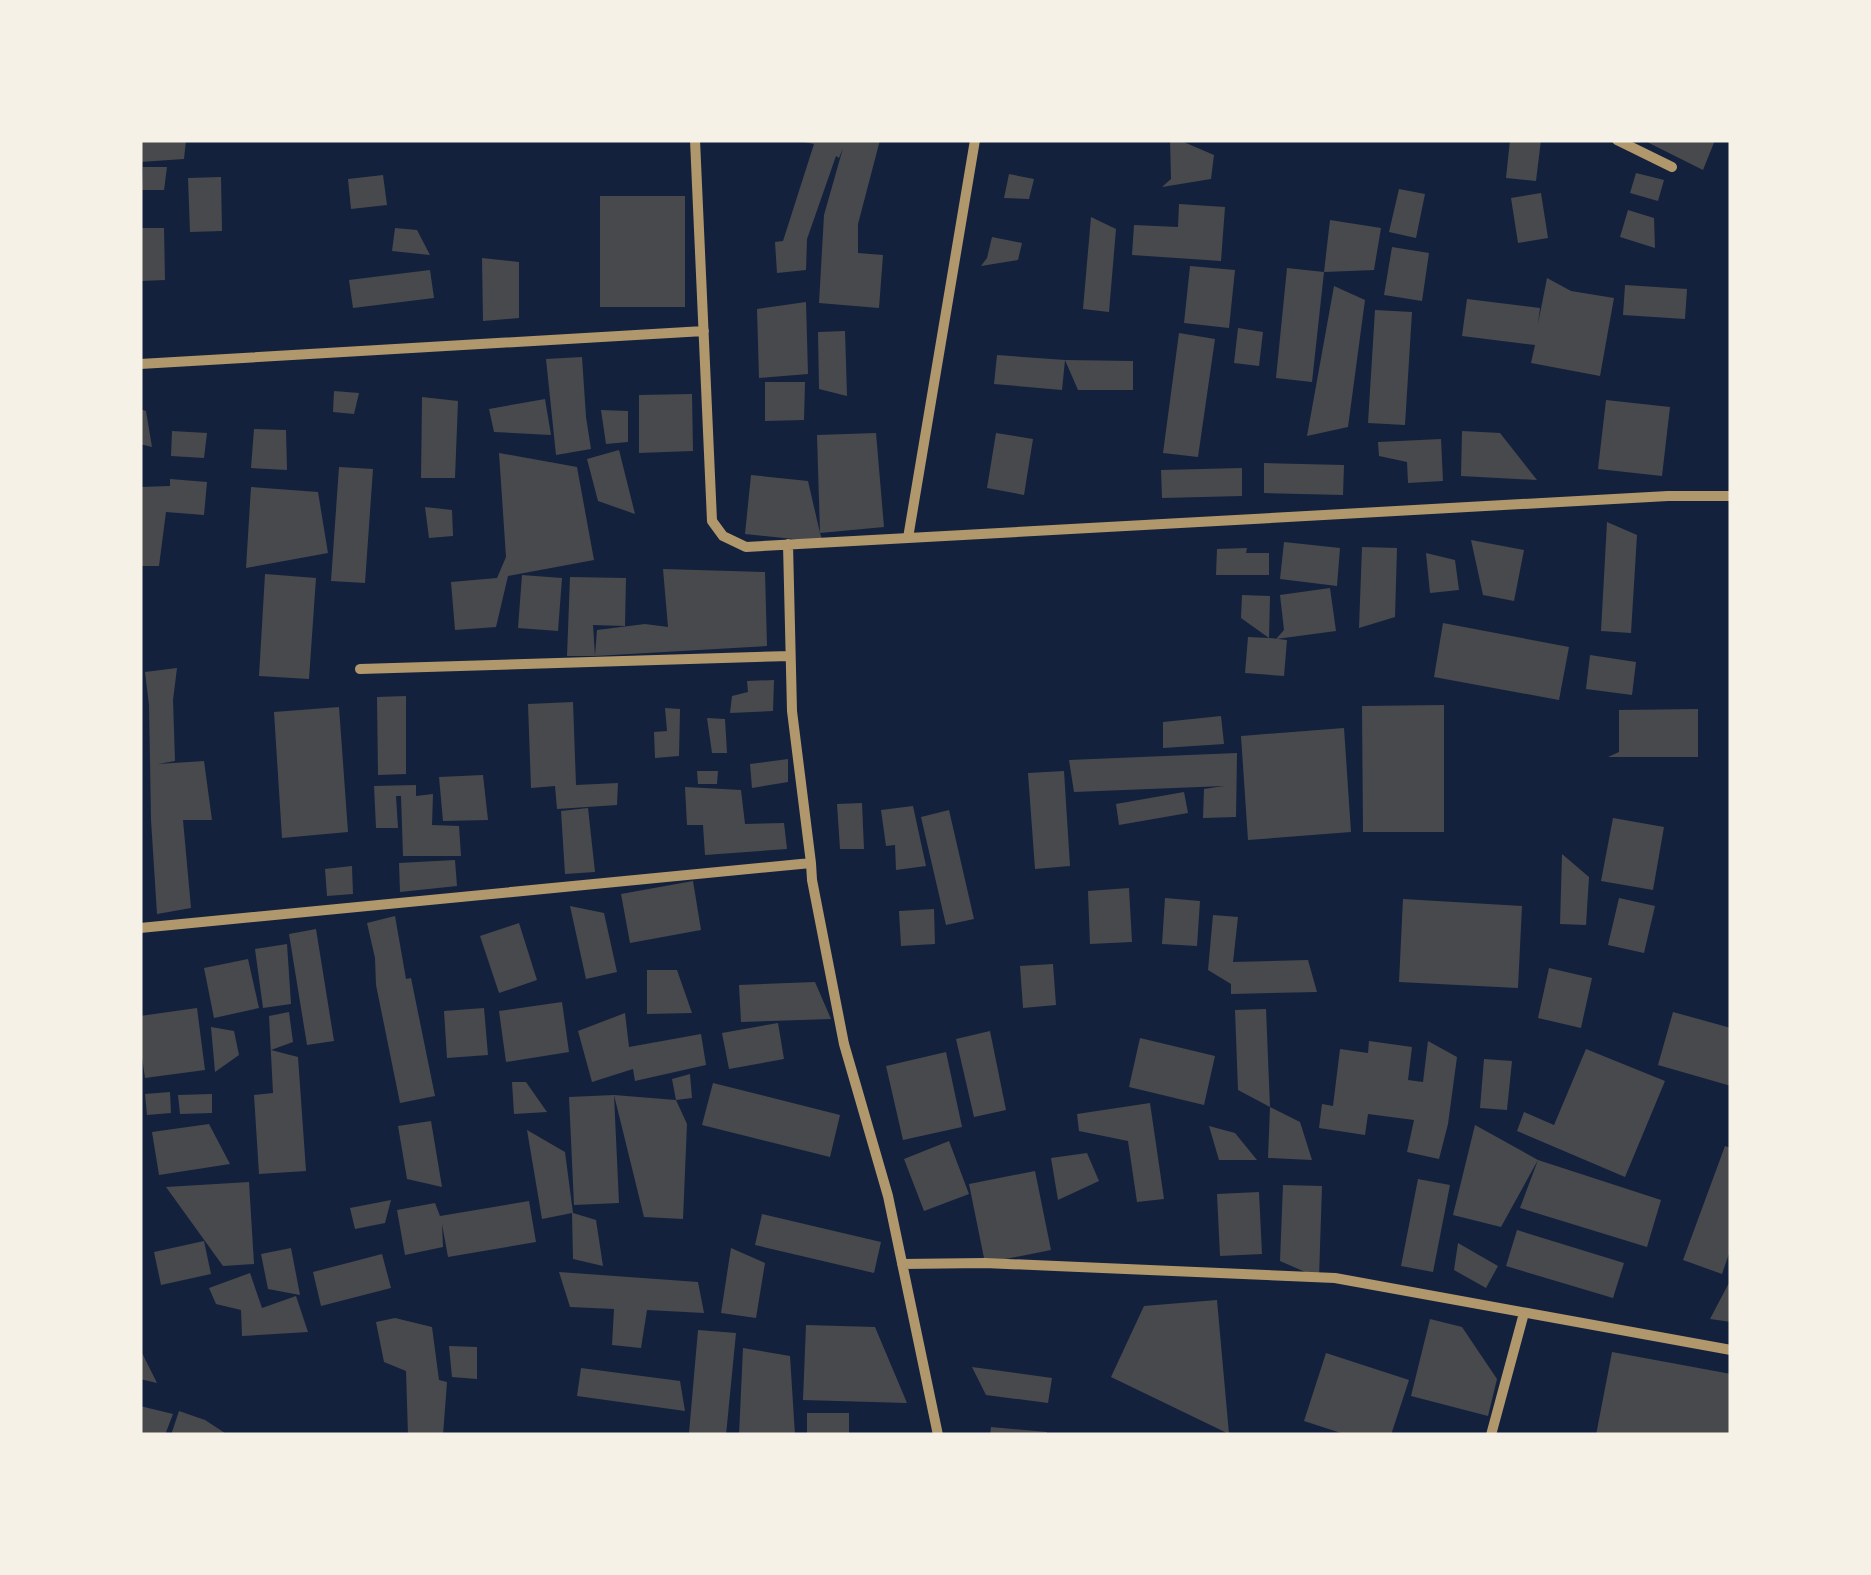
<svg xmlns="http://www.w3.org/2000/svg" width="1871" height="1575" viewBox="0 0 1871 1575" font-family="Jost,sans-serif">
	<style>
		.building { fill: #48494c }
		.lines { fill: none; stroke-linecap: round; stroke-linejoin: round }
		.minor { stroke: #b1986c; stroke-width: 10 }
	</style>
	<rect width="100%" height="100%" fill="#14213d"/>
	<path class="building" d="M140,140H186L184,159L140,162Z
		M804,140H880L858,224V253L883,255L879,308L819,303L824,215L843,148L839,158L836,156L807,239L806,270L777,273L775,242L783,241L814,144L804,142Z
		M1170,140H1179L1214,155L1211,179L1162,187L1171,179Z
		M1510,140H1541L1536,181L1506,178Z
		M1643,140H1715L1703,170Z
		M143,167H167L164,190H142Z
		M1636,173L1664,180L1658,201L1630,193Z
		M1009,174L1034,179L1029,199L1004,198Z
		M383,175L387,205L351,209L348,179Z
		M221,177L222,231L190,232L188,178Z
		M1399,189L1425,194L1416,238L1389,232Z
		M1541,193L1548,238L1518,243L1511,198Z
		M600,196H685V307H600Z
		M1179,204L1225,207L1221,261L1132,255L1134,225L1178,227Z
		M1628,210L1654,218L1655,248L1620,237Z
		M1091,217L1116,229L1109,312L1083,309Z
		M1330,220L1381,228L1374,270L1324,272L1312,382L1276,378L1287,268L1324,272Z
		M140,228H164L165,280L140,281Z
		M395,228L417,230L430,255L392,251Z
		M992,237L1022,243L1018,260L981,266L987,258Z
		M1392,247L1429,253L1422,301L1384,295Z
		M482,258L519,262V318L483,321Z
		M1190,266L1235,270L1229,328L1184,323Z
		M430,270L434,298L353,308L349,280Z
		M1547,278L1571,291L1614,298L1600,376L1531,363L1535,345L1462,336L1467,299L1540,308L1538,324Z
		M1625,285L1687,289L1685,319L1623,315Z
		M1334,286L1365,300L1348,427L1307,436Z
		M806,302L808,374L759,378L757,309Z
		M1375,310L1412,312L1405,425L1368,423Z
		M1238,328L1263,332L1259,366L1234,363Z
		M845,331L847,396L819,389L818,332Z
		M1179,333L1215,339L1198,457L1163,453Z
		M997,355L1065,360L1133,361V390H1078L1065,360L1062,390L994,384Z
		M582,357L586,417L591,449L556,455L546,359Z
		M765,382H805L804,420L765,421Z
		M334,391L359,393L354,414L333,412Z
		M692,394L693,451L639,453V395Z
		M422,397L458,401L455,478H421Z
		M545,399L551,435L494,432L489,409Z
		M1606,400L1670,407L1662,476L1598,469Z
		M140,409L146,411L152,447L140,444Z
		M601,410L628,411V442L606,444Z
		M254,429L286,430L287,470L251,468Z
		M172,431L207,433L204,458L171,456Z
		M1462,431L1500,433L1537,480L1461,476Z
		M876,433L884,527L820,533L823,542L745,534L751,475L808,481L820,533L817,435Z
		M996,433L1033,439L1024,495L987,488Z
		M1441,439L1443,481L1408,483L1407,462L1379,456L1378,442Z
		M619,450L635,514L598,501L587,459Z
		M499,453L577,467L594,560L508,576L496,627L455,630L451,582L497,578L506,557Z
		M1264,463L1344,465L1343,495L1264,493Z
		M339,467L373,469L365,583L331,581Z
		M1242,468V496L1162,498L1161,470Z
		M170,479L207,482L204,515L166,512L159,566H140V487L170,486Z
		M251,487L318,492L328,553L246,568Z
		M425,507L452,510L453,536L429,538Z
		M1607,522L1637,535L1631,633L1601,631Z
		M1471,540L1524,550L1514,601L1483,595Z
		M1284,542L1340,548L1337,586L1280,579Z
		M1362,547L1397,548L1395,617L1359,628Z
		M1247,548L1246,553H1269V575H1216L1217,549Z
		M1426,553L1455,560L1459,590L1430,593Z
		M663,569L765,572L767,646L595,656H567L570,577L626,578L625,626L593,625L595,656L597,630L645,624L668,627Z
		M265,574L316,578L309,679L259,676Z
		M522,575L562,578L558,631L518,628Z
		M1330,588L1336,631L1276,639L1284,630L1280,595Z
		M1242,595L1270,596L1269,638L1287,640L1284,676L1245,673L1248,637L1269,638L1241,618Z
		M1443,623L1569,647L1559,700L1434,677Z
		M1590,655L1636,662L1632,695L1586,689Z
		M177,668L173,700L175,761L158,764L204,761L212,820H183L191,908L157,914L151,820L149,705L145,672Z
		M774,680L773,711L730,713L732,696L748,692L747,681Z
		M406,696V774L378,775L377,697Z
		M573,702L576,785L618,783L617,805L557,809L555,786L531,788L528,704Z
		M1444,705V832H1363L1362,706Z
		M339,707L348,832L282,838L274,712Z
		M665,708L680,709L679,756L655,758L654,732L667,731Z
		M1698,709V757H1608L1619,752V710Z
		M1221,716L1224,744L1163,748V722Z
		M707,718L725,719L727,753H712Z
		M1344,728L1351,832L1248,840L1241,736Z
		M1237,753L1236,817L1203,818L1204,789L1224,786L1074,792L1069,760Z
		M788,759V782L752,788L750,764Z
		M697,771H718L717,784H698Z
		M1064,771L1070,866L1035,869L1028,773Z
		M483,775L488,820L443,821L439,777Z
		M416,785V796L433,794L432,825L459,826L461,856H403L401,796H396L398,828H376L374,786Z
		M685,787L741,790L745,824L784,823L787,849L705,855L703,825H687Z
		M1184,792L1188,813L1119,825L1116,804Z
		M862,803L864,849H840L837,804Z
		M913,806L926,866L896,870L895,845L886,846L881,810Z
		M588,808L595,872L565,874L561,811Z
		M949,810L974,919L946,925L921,817Z
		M1613,818L1664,827L1653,890L1601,881Z
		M1562,854L1589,877L1586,925L1560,924Z
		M455,860L457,886L400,892L399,863Z
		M352,866L353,894L327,896L325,869Z
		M693,881L701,930L630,943L621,894Z
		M1129,888L1132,942L1090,944L1088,891Z
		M1165,898L1200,901L1197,946L1162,944Z
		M1619,898L1655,906L1644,953L1608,945Z
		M1403,899L1522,906L1518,988L1399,982Z
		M570,906L604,913L617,972L586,979Z
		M934,909L935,944L901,946L899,911Z
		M1213,915L1238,917L1233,962L1308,960L1317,992L1231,994V984L1208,970Z
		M395,916L406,979L411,978L435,1096L400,1103L376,985L375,958L367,923Z
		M519,923L537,980L499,993L480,936Z
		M316,929L334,1041L307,1045L289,934Z
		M287,944L291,1004L263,1008L255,949Z
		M248,959L259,1008L214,1018L204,968Z
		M1053,964L1056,1005L1023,1008L1020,966Z
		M1549,968L1592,978L1581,1028L1538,1018Z
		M647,970H677L692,1013L647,1014Z
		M815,982L831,1019L741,1022L739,985Z
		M562,1002L569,1052L506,1062L499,1011Z
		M197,1008L205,1070L145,1078L140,1043V1016Z
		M484,1008L488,1055L447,1058L444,1011Z
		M1266,1009L1270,1107L1238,1090L1235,1010Z
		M289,1012L293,1042L271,1050L298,1057L306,1171L259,1174L254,1095L273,1093L269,1016Z
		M1673,1012L1731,1028V1086L1658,1065Z
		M625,1013L629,1047L701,1034L706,1065L635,1081L633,1069L592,1082L578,1031Z
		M778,1023L784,1059L729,1069L722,1033Z
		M211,1027L234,1031L239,1055L215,1072Z
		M990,1031L1006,1110L974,1117L956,1039Z
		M1140,1038L1215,1056L1204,1105L1129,1087Z
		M1369,1041L1412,1047L1408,1080L1423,1082L1428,1041L1457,1057L1448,1124L1439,1159L1407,1152L1414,1120L1368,1114L1365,1135L1319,1128L1322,1104L1333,1106L1340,1049L1368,1053Z
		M1586,1049L1665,1081L1625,1177L1517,1131L1524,1112L1554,1125Z
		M946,1052L962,1127L903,1140L886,1066Z
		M1484,1059L1512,1061L1507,1110L1480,1108Z
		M690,1074L692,1098L676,1100L687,1124L683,1219L644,1217L614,1095L676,1100L672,1079Z
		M512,1082H526L547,1112L514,1114Z
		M713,1083L840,1115L830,1157L702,1125Z
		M170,1092L171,1113L147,1115L145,1094Z
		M212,1094V1113L180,1114L178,1095Z
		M614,1095L619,1203L574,1205L569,1097Z
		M1150,1103L1164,1199L1137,1202L1128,1141L1079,1131L1077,1114Z
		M1270,1107L1300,1122L1312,1160L1268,1158Z
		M431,1121L442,1187L407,1179L398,1126Z
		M209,1124L230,1164L159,1175L152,1132Z
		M1475,1125L1538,1160L1661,1200L1647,1247L1520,1208L1538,1160L1501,1227L1453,1215Z
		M1209,1126L1235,1133L1257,1160H1219Z
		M527,1130L565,1152L573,1213L596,1220L603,1266L573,1259L572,1213L542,1219Z
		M949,1141L969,1194L924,1211L904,1159Z
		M1725,1146L1731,1148V1248L1722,1274L1683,1260Z
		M1087,1153L1099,1181L1058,1200L1051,1158Z
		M1035,1171L1051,1250L985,1263L969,1184Z
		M1418,1179L1450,1185L1433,1272L1401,1266Z
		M249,1182L254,1264L223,1266L166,1187Z
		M1283,1185L1322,1186L1319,1278L1280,1261Z
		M1259,1192L1262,1254L1220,1256L1217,1194Z
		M391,1200L385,1223L355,1229L350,1208Z
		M529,1201L536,1242L448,1257L442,1224L443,1247L405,1255L397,1210L435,1203L440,1216Z
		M762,1214L881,1242L874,1273L755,1245Z
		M1517,1230L1624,1263L1613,1298L1506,1266Z
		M204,1241L211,1274L161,1285L154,1252Z
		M1458,1243L1498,1266L1486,1288L1454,1270Z
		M291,1248L300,1295L268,1289L261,1254Z
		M731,1248L765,1263L756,1318L721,1313Z
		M382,1254L391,1288L321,1306L313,1272Z
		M559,1272L698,1282L704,1313L647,1310L641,1348L612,1345L614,1309L570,1307Z
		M250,1273L262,1308L296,1296L308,1332L242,1336L241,1310L216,1304L209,1288Z
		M1731,1279V1322L1710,1319Z
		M1217,1300L1229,1434L1111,1377L1144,1306Z
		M395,1318L432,1327L439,1380L447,1382L443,1435H408L406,1371L384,1362L376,1322Z
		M1430,1319L1462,1327L1497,1379L1488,1416L1411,1396Z
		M806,1325L875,1327L907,1403L803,1400Z
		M698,1330L736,1333L726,1435L689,1433Z
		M449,1346L477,1347V1379L452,1377Z
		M743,1348L790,1356L795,1435H739Z
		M140,1349L157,1383L140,1379Z
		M1612,1352L1731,1374V1435H1596Z
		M1326,1353L1409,1380L1391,1435H1347L1304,1421Z
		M972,1367L1052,1378L1048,1403L986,1395Z
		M581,1368L680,1381L685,1411L577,1396Z
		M140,1406L173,1414L165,1435H140Z
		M179,1411L205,1420L228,1435H171Z
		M807,1413H849V1435H807Z
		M991,1427L1047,1432V1435H990Z"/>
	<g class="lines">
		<path class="minor" d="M695,140L712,521L723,536L746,547L1668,496H1731
			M1617,140L1672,167
			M140,364L704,331
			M908,538L975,140
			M788,544L792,711L811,863L812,880L844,1044L888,1196L938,1435
			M360,669L790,656
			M140,928L811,863
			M902,1264L985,1263L1335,1278L1731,1350
			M1491,1435L1524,1313"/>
	</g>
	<rect width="1871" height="1575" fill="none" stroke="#f6f1e7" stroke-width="285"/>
</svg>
